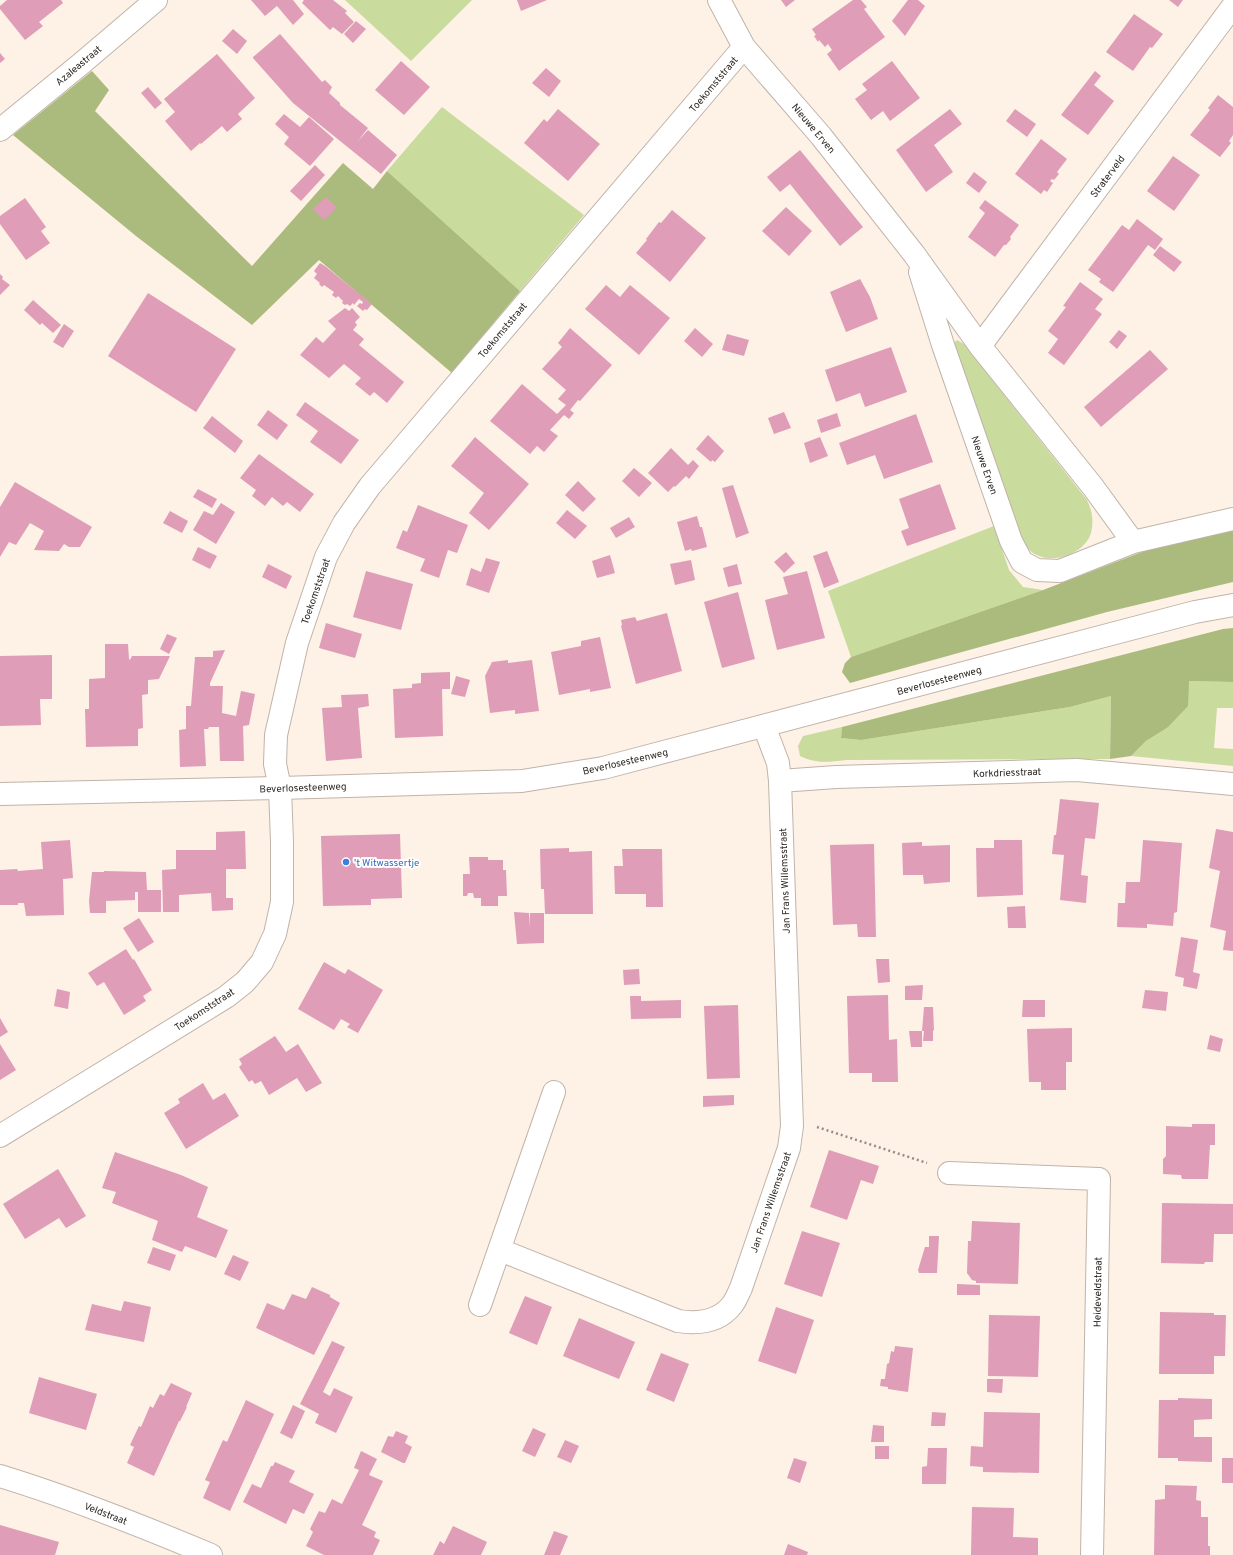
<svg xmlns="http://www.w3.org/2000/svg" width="1233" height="1555" viewBox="0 0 1233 1555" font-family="Overpass,sans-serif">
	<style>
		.green { fill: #cadb9e }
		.forest { fill: #aabb7d }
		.building { fill: #df9db7 }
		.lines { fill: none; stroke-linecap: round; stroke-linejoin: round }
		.minor-casing { stroke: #c0b3a9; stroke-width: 24 }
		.tertiary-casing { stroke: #c0b3a9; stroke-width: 24 }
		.path { stroke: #958c85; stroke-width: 2.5; stroke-dasharray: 2 3; stroke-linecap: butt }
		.minor { stroke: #fff; stroke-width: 22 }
		.tertiary { stroke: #fff; stroke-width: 22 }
		.shop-dot { fill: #3f7fe0; stroke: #fff; stroke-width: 1.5 }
		.labels { text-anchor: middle; stroke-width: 4; stroke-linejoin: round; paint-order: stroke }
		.street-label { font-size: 10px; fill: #2c2723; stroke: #fff }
		.shop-label { font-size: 10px; fill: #366cbe; stroke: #fff; text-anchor: start }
	</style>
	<rect width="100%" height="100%" fill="#fef1e6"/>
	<path class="green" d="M345,0H472L411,61Z
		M442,107L584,215L520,291L387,171Z
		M957,340L964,344L1087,500C1092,510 1094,521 1091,533C1085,553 1055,564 1037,555C1029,552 1025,544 1020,537L956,352L954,343Z
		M994,526L1009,570L1023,587L1043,590L851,657L828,591Z
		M1189,681L1233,682V708H1217L1214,748L1233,749V766L1131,756L1146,741L1167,728Z
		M1111,696L1110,759L846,760C829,762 816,764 800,756L798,746L803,736L842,727L841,738L861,740L1070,707Z"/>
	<path class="forest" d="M92,71L109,90L95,111L252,266L343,163L373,189L387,171L520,291L452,373L319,260L252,325L136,236L13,135Z
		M1233,529V582L1107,612L850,683L842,672L845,663L851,657L1043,590L1147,550Z
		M1233,628V682L1189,681L1188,706L1167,728L1146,741L1131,756L1110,759L1111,696L1070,707L861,740L841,738L842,727L1223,629Z"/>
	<path class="building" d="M7,0H61L63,3L39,22L43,26L25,40L0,9V6Z
		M251,0H293L304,14L293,25L277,6L265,16Z
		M304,0H333L347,11L345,13L354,22L342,34L333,27L330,30L302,3Z
		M517,0H547L521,11Z
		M781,0H795L786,7Z
		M853,0H861L867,7L864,9L885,37L839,71L827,54L832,50L828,44L825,47L819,40L818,42L814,36L816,35L812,29Z
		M908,0H918L925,6L905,36L892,21Z
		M1169,0H1183L1178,7Z
		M1134,14L1163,34L1152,48L1150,47L1133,71L1106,52Z
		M356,21L366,29L353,43L344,34Z
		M233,29L247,41L237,54L222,41Z
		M280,34L322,82L325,80L332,87L329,93L340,103V105L368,128L358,141L368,130L397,155L381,174L293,103L253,58V57Z
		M0,53L5,59L0,63Z
		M217,54L255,98L238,114L242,119L227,132L222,126L201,144L200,143L191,151L165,121L175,112L164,99Z
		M401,61L430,87L404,115L375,90Z
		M892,61L920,98L890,121L883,111L871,120L855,99L867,90L862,84Z
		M546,68L561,81L549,97L532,83Z
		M1095,71L1101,76L1094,85L1114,101L1088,135L1061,115Z
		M148,87L162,103L155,109L141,93Z
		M1218,95L1233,107V135L1229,141L1231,143L1220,157L1190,135L1210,110L1208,108Z
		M558,109L600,144L568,181L524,143L544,119L547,122Z
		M950,109L962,124L934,145L953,172L926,192L896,150Z
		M1015,109L1036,124L1027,137L1006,121Z
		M284,114L300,127L309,117L334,139L310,166L284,144L289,137L275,124Z
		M1041,139L1067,159L1057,172L1059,174L1054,180L1052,179L1050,181L1053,183L1047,192L1044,190L1041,194L1015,174Z
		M800,150L863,227L840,246L790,184L780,192L767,177Z
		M1173,156L1200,175L1174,211L1147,191Z
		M315,165L325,175L301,201L290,191Z
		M974,172L987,182L979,193L966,183Z
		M326,197L337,208L324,220L313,209Z
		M25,198L46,227L41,231L50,243L26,260L0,224V216Z
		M985,200L1019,225L1010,237L1011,239L1006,245H1004L995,257L968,237L985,213L979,208Z
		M786,207L812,231L789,256L762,231Z
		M672,210L706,238L670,282L636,253L647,240L646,239L659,222L661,223Z
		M1137,219L1163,239L1155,250L1148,245L1113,292L1099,282L1101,279L1088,270L1122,225L1129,230Z
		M1160,246L1182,262L1174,272L1153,255Z
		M320,263L325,266L372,304L367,310L365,309L363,311L357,306L360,303L362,304L363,302L359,299L354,305L353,303L350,306L347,304L345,305L342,303L343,301L338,296L336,298L332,295L334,292L324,285L322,287L319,284L320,283L314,278L317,274L314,271Z
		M0,274L3,277L2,279L10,285L0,295Z
		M860,279L870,297L878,319L846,332L830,292Z
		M1080,282L1103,299L1095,309L1102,314L1064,365L1048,353L1058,339L1048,331L1066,307L1063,306Z
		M606,285L620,297L630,285L670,318L639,355L585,309Z
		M148,293L236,349L196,412L108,356Z
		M33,300L61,325L53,333L42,323L40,325L24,310Z
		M345,308L349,311L352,308L360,317L355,322L357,325L353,330L364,339L359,345L404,382L387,403L374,392L370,396L355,384L361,378L344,364L329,378L300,355L316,337L323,343L336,329L328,321Z
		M64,324L74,331L63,348L53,342Z
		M570,328L612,365L580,401L578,400L570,410L574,413L569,419L564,415L550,430L558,436L544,452L537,446L530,454L490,421L522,384L557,414L566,405L558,399L566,390L542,369L562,347L558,343Z
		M695,328L713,344L702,357L684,341Z
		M1119,330L1127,336L1117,349L1109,342Z
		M727,334L749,340L744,356L722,350Z
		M891,347L907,392L865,407L860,393L836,402L825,370Z
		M1150,350L1168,369L1101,427L1084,407Z
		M305,402L359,440L341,464L310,442L318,431L296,415Z
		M268,410L288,425L277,440L257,425Z
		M784,412L791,428L774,434L768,418Z
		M837,413L841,426L821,433L817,420Z
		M916,414L933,462L884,479L875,455L847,465L839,443Z
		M212,416L243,441L235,453L203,428Z
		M708,435L724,451L715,462L712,460L711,462L696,449Z
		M475,437L529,484L489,530L469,513L484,493L451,466Z
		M820,437L828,456L810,463L804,443Z
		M671,448L688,465L693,460L699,466L689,479L686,476L675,487L674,486L668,492L648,473Z
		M259,454L314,494L300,512L287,502L283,506L272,497L265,506L252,496L256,490L240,478Z
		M634,468L652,483L639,497L622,481Z
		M578,481L596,499L583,512L565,495Z
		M15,482L92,527L80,547H69L64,544L59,551L34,550L44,531L30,523L16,545L9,542L0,557V507Z
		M940,484L956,529L907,546L901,531L909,528L899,499Z
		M733,485L749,533L736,538L722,488Z
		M198,489L217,499L212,508L193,497Z
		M221,503L235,512L216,544L193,530L204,511L213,515Z
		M418,505L468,525L457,553L448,550L439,578L420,571L425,559L396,548L403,530L407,532Z
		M567,510L587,526L575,539L556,523Z
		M170,511L188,521L182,533L163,523Z
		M697,516L700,527H702L707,547L692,551L691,549L685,551L677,522Z
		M629,517L635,527L616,538L610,528Z
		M198,547L217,556L210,569L192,560Z
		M827,551L839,582L824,588L813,556Z
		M786,552L795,563L784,573L774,562Z
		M610,555L615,573L597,578L592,561Z
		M486,558L500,562L489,593L466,585L471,568L481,572Z
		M691,560L695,580L675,585L670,564Z
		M268,564L292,576L286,589L262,577Z
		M737,564L742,584L728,587L723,568Z
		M366,571L413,584L401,630L353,617Z
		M807,571L825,638L777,650L765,600L788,594L783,577Z
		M738,592L755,659L722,668L704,602Z
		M667,613L682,671L636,684L621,626L622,625L621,620L635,617L637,621Z
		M326,623L362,634L355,658L319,648Z
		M167,634L177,638L169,654L160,649Z
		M600,637L611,688L590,692V689L559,695L551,652L581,646V641Z
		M105,644H128L129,659L130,660L132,656H170L159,679L148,680V694L142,695L143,728L138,729V746L86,747L85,709H89V679L105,678Z
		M225,650L210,683V686H223L222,713L236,716L241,691L255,694L249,725L243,726L244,761H220L219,727H209L208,729H204L206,766L180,767L179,730L186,729V706H191L195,657H213V651Z
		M52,655V699H40L41,725L0,726V656Z
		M508,660V663L532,660L539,711L515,714V710L490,713L485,676L492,662Z
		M450,672V689H442L443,736L395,738L393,689L412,688V684L421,683V673Z
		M456,676L470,680L465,697L451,694Z
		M368,694L369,706L358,708L362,758L326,761L322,708L342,707L341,695Z
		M1060,799L1099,803L1095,839L1085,838L1081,875L1088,876L1086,903L1060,900L1064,855L1052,854L1054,835H1056Z
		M1216,829L1233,832V951L1223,950L1226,931L1210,927L1220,871L1209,868Z
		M245,831L246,869H226V898H233V910L212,911L211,893L179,895V912H163L162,870L176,869V850H216V832Z
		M400,834L402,898L371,899V905L323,906L321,836Z
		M70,840L73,878L63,879L64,915L26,916L24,903H18V905H0V870L17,869L18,871L43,869L41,842Z
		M994,840H1022L1023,895L977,897L976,848H994Z
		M1143,840L1182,843L1177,912L1174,913L1173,926L1147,924V928L1117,927L1118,903H1125L1126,882H1140Z
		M922,842V846L950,845V882L924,884L923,875H903L902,843Z
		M874,844L876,937H858L857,924L833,925L830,845Z
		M569,848V852L592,851L593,914H545L544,889H541L540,849Z
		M622,849H662L663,907H646V894H615L614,866H623Z
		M469,857H488V860H503V870H506L507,896H498V906H481V898H474L473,893H468L467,896H463V874H470Z
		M104,871L146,872L147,890H161V912H138V892H135V900L106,901V913H90L89,901L92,872H104Z
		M1025,906L1026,928H1008L1007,907Z
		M514,912L529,913V927L530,913H544V943L517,944Z
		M139,918L154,942L138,952L123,928Z
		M1181,937L1198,940L1193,972L1200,974L1197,989L1183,986L1184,978L1175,976Z
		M126,949L133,960L134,959L152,990L143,996L146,1001L124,1015L104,982L97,986L88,973Z
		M876,959H889L890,982L878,983Z
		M324,962L345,974L348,969L383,990L358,1033L347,1027L350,1024L341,1019L334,1030L298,1009Z
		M639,969L640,984L624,985L623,970Z
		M923,985L922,1000H905V986Z
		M57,989L70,992L68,1009L54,1006Z
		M1145,990L1168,992L1166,1011L1142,1008Z
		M888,995L889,1040L897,1039L898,1082H872V1073H849L847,996Z
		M630,996H641V1001L681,1000V1018L631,1019Z
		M1023,1000H1045V1017H1022Z
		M738,1005L740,1078L707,1079L704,1006Z
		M924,1007H933L934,1030L933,1031V1041H923L924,1031H922Z
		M0,1018L8,1032L0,1037Z
		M1072,1028V1062H1066V1090H1041V1082H1029L1027,1029Z
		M909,1031H922V1047H911Z
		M1210,1035L1223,1039L1220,1052L1207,1049Z
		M275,1036L286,1052L298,1044L322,1083L306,1092L297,1078L269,1095L261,1081L255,1084L252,1080L249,1082L239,1067L242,1064L239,1059Z
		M0,1044L16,1070L0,1080Z
		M203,1083L213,1100L225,1093L239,1116L186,1149L164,1113L180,1103L178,1099Z
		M734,1095V1105L703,1107V1096Z
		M1192,1124H1215V1145H1210L1208,1179H1182L1181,1175L1163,1174V1159L1166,1156V1126L1192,1127Z
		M829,1150L879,1166L873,1184L861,1180L847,1220L810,1207Z
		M115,1152L181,1175L208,1187L197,1217L228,1230L216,1258L185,1246L182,1252L152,1240L158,1221L112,1203L116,1192L102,1188Z
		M58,1169L86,1216L66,1228L59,1218L25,1239L3,1204Z
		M1162,1203L1233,1204V1234H1214L1213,1262H1205L1204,1264L1161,1263Z
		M972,1221L1020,1223L1018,1284L976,1283V1281L972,1280L967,1273L968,1241H971Z
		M802,1231L840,1243L822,1297L784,1284Z
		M929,1236H939L937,1273H919L918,1270L925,1247H929Z
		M153,1247L176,1255L170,1271L147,1263Z
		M233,1255L249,1262L240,1281L224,1274Z
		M957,1284L980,1285V1295H957Z
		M312,1287L330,1295V1297L340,1303L314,1355L256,1328L267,1303L284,1310L292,1294L306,1299Z
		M525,1296L552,1307L537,1345L509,1333Z
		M124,1301L151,1307L144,1342L85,1330L92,1304L121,1311Z
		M776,1307L814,1320L796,1374L758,1361Z
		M1160,1312L1214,1313V1315H1226L1225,1356H1214V1374H1159Z
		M989,1315L1040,1316L1038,1377L988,1376Z
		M579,1318L635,1342L619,1379L563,1356Z
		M332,1341L345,1347L323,1392L330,1396L334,1388L353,1397L336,1433L315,1423L319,1414L300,1404Z
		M895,1346L913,1348L908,1392L888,1389V1387L880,1386L881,1379H885L887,1364L889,1363L891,1351L894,1352Z
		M661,1353L689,1364L674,1402L646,1390Z
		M39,1377L97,1394L86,1430L29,1413Z
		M987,1379H1003L1002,1393L987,1392Z
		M171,1383L192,1393L186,1407H187L180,1421H179L154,1476L127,1463L134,1447L130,1445L139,1426L141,1427L150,1406L153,1408L160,1394L164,1396Z
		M1178,1398L1212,1399V1419L1194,1420V1437H1212V1462L1178,1461V1458H1158L1159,1400H1178Z
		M246,1400L274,1414L230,1511L203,1498L210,1482L205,1480L223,1440L227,1442Z
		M293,1405L305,1411L292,1439L280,1433Z
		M932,1412L946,1413L945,1426H931Z
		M984,1412L1040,1413L1039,1473L983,1472V1467L970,1466L971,1446L983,1447Z
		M873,1425L884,1426V1442H871Z
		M533,1428L546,1434L535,1457L522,1451Z
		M396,1431L408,1436L405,1443L412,1447L405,1463H403L381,1452L388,1436L393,1437Z
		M565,1440L579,1446L571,1463L557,1457Z
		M875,1446H889V1459H875Z
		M928,1448H947L946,1484H922V1467L927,1466Z
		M361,1451L377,1459L369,1475L383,1481L362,1525L376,1532L374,1537L380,1540L373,1555H324L306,1546L313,1532L310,1529L319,1511L325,1513L332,1499L342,1504L359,1470L354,1468Z
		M794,1458L807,1462L800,1483L787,1478Z
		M1222,1458H1233V1483H1222Z
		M275,1462L295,1471L289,1482L314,1494L304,1514L293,1509L286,1524L243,1502L252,1484L261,1488L271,1466H273Z
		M1165,1485L1197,1486L1196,1500L1201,1501V1517H1208V1546H1210V1555H1154L1155,1500L1165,1499Z
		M972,1507L1014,1508L1013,1537L1038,1538V1555H971Z
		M0,1525L59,1542L55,1555H0Z
		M453,1526L487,1542L481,1555H433L440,1541L444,1544Z
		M554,1531L568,1536L560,1555H544Z
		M788,1544L808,1552L807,1555H784Z"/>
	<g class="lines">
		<g class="minor-casing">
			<path id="minor" d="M719,0L744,47L821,136L914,254L980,346L1093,487L1133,542
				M0,130L82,63L156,0
				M920,272L943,345L1011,541L1022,562L1037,570L1060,571L1133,542L1233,519
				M980,346L1233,6
				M780,781L836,777L1077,770L1233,784
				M0,1136L226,997L245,982L262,962L275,934L282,902V842L280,788L275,764L276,735L297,643L326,557L344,523L370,486L744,47
				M949,1173L1099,1179L1092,1555
				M500,1250L678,1321C698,1324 719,1322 732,1305C736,1300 738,1294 741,1288L789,1148L792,1126L780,781L778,763L764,726
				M480,1305L554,1092
				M0,1476C72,1498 142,1526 211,1555"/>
		</g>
		<g class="tertiary-casing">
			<path id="tertiary" d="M0,794L280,788L522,781L603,768L1195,612L1233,605"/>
		</g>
		<path class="path" d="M817,1127L927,1163"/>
		<use href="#minor" class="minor"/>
		<use href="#tertiary" class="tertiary"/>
	</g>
	<circle class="shop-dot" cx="346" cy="862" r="4"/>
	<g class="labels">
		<g class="street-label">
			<text transform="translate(78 65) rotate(-40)" y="4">Azaleastraat</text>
			<text transform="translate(713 84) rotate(-50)" y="4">Toekomststraat</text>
			<text transform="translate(814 128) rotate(50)" y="4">Nieuwe Erven</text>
			<text transform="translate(1107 176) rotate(-53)" y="4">Straterveld</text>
			<text transform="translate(502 330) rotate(-50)" y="4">Toekomststraat</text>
			<text transform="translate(985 465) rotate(71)" y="4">Nieuwe Erven</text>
			<text transform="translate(315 591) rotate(-71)" y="4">Toekomststraat</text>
			<text transform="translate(939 680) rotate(-15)" y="4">Beverlosesteenweg</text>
			<text transform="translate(625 761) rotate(-13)" y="4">Beverlosesteenweg</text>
			<text transform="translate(1007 772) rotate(-2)" y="4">Korkdriesstraat</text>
			<text transform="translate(303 787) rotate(-2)" y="4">Beverlosesteenweg</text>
			<text transform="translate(784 881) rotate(-92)" y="4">Jan Frans Willemsstraat</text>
			<text transform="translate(204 1009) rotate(-33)" y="4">Toekomststraat</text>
			<text transform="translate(770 1202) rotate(-71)" y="4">Jan Frans Willemsstraat</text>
			<text transform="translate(1097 1292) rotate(-89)" y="4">Heideveldstraat</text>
			<text transform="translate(106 1513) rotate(21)" y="4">Veldstraat</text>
		</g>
		<g class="shop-label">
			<text x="354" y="866">'t Witwassertje</text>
		</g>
	</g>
</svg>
